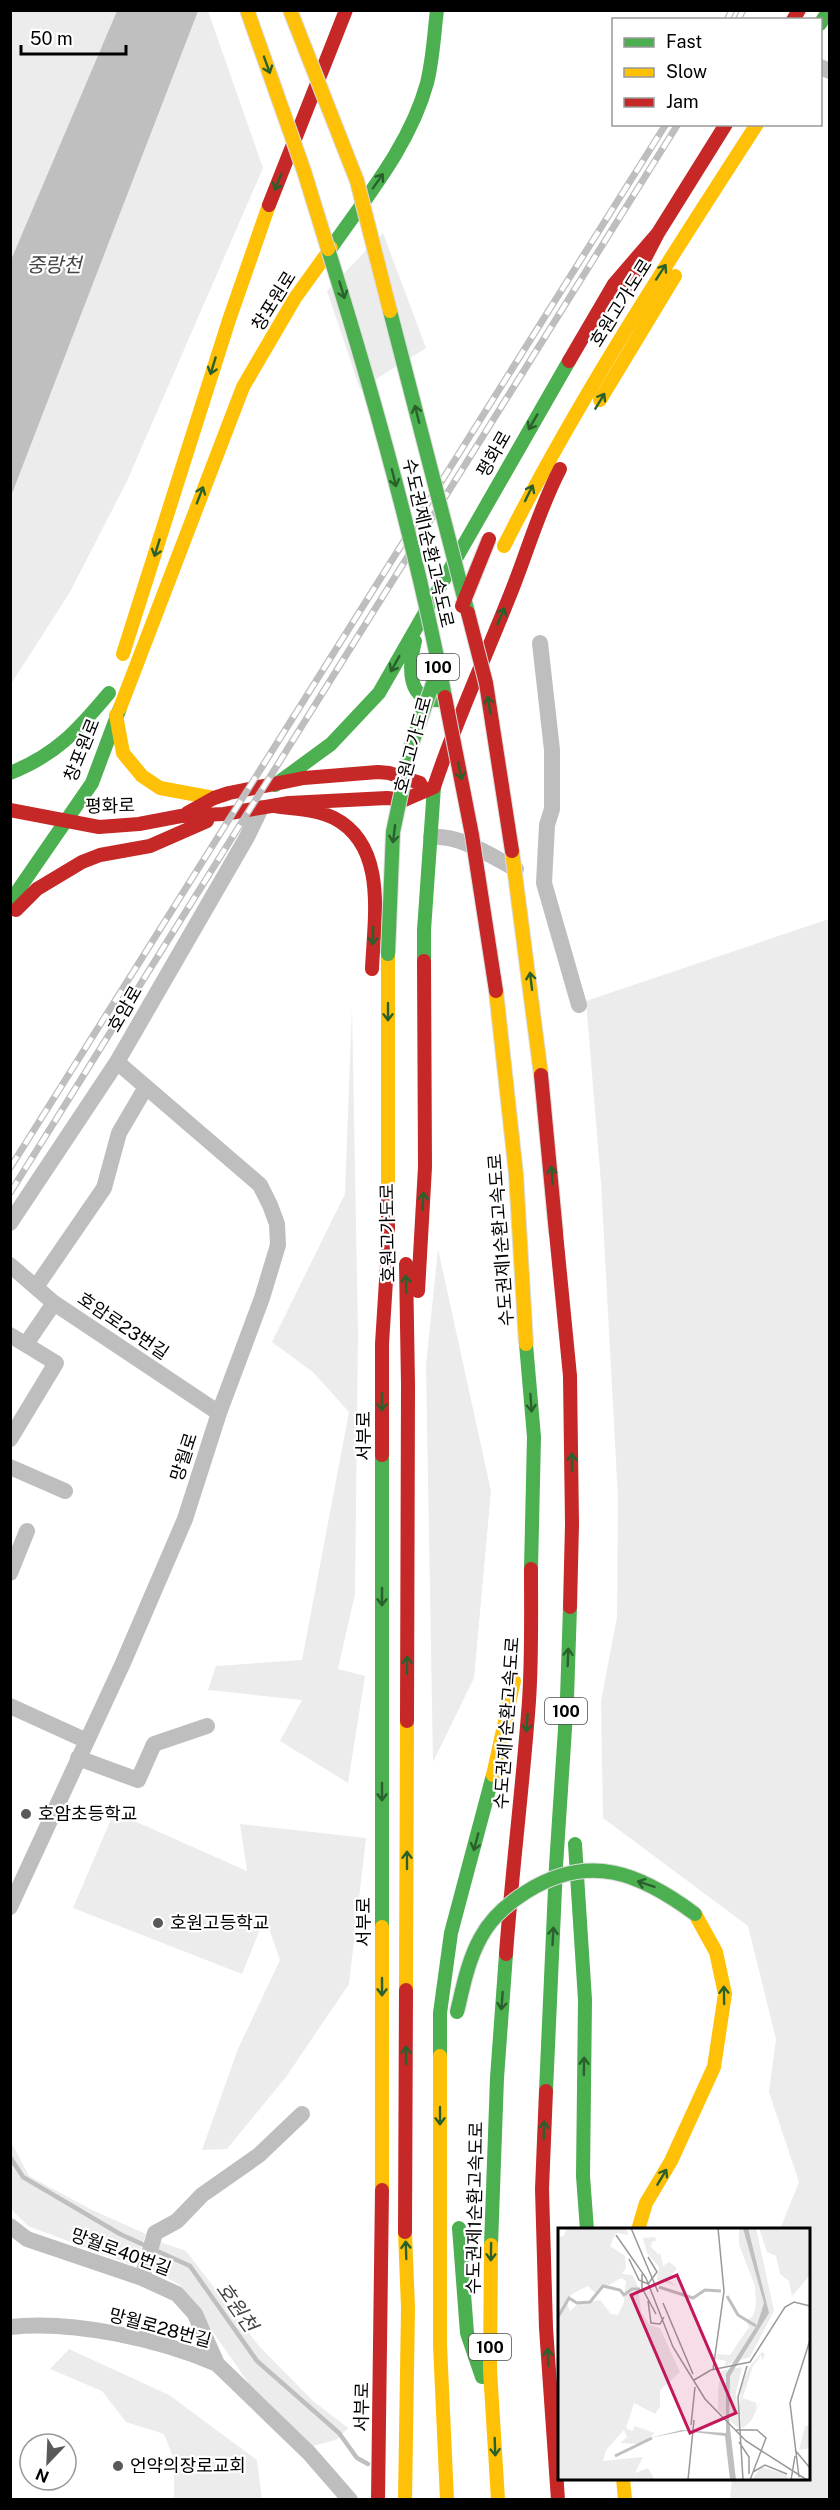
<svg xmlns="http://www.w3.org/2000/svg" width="840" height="2510" viewBox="0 0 840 2510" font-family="'Public Sans','Noto Sans KR',sans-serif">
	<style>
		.green { fill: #ececec }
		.water { fill: #bfbfbf }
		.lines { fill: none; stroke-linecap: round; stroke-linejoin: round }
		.stream { stroke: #bfbfbf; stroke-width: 4.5 }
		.street { stroke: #bebebe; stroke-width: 16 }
		.fast { stroke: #4caf50; stroke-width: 14 }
		.slow { stroke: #ffc107; stroke-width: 14 }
		.jam { stroke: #c62828; stroke-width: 14 }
		.rail-casing { stroke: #bebebe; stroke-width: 7 }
		.rail { stroke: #fff; stroke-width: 4.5; stroke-dasharray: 14; stroke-linecap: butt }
		.fast-bridge-casing { stroke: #dbdbdb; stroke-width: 16; stroke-linecap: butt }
		.slow-bridge-casing { stroke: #dbdbdb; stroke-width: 16; stroke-linecap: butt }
		.jam-bridge-casing { stroke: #dbdbdb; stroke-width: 16; stroke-linecap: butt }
		.fast-bridge { stroke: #4caf50; stroke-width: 14 }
		.slow-bridge { stroke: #ffc107; stroke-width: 14 }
		.jam-bridge { stroke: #c62828; stroke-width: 14 }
		.oneway { stroke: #2a602c }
		.poi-dot { fill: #595959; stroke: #fff; stroke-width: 2 }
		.labels { text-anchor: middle; stroke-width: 4.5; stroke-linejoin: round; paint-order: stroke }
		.shield { fill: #fff; stroke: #4c4c4c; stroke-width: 1.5 }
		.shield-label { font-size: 16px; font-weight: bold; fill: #000 }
		.street-label { font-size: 18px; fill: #000; stroke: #fff }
		.poi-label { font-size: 18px; fill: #000; stroke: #fff; text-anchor: start }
		.water-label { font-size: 20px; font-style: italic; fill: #444; stroke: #fff }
		.inset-river { fill: none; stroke: #bfbfbf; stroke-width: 3 }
		.inset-road { fill: none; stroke: #999; stroke-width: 1.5 }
		.view { fill: #c2185b; fill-opacity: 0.15; stroke: #c2185b; stroke-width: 3 }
		.inset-edge { fill: none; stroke: #000; stroke-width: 3 }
	</style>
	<rect width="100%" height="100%" fill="#fff"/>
	<path class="green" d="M11,11H208L263,168L127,481L70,592L11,684Z
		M383,233L426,348L360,389L327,291Z
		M829,919V2499H730L732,2479L808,2478V2230L780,2229L799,2182L769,2092L776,2039L748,1926L603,1818L601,1701L617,1617L618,1498L601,1183L586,1001Z
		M352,1006L358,1333L355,1594L338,1669L365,1676L348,1783L280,1741L302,1700L208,1690L216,1666L302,1660L349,1412L314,1373L272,1342L345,1194Z
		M438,1249L491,1491L474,1678L433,1762L426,1365Z
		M114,1812L247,1871L240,1824L366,1838L349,1984L286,2077L227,2149L202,2150L238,2049L280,1960L265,1917L242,1974L73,1908Z
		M11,2142L29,2176L90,2209L146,2234L134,2266L28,2226L11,2209Z
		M160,2242L186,2251L259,2346L313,2401L348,2428L336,2440L313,2446L250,2385L180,2285L152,2270Z
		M69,2349L169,2395L257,2460L262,2499H174V2459L164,2434L126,2422L102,2391L50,2369Z"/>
	<path class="water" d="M117,11H198L11,496V260Z"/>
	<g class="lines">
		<path class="stream" d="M10,2157L23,2177L120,2234L190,2266L257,2361L339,2433L357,2458L368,2464"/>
		<path class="street" d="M820,67L830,71
			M540,643L552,750V809L547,825L544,883L579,1005
			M431,837C461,835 489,855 516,869
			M10,1223L117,1062L247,837L261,808
			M10,1265L54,1303L219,1413
			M36,1287L104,1188L119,1133L146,1087
			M10,1335L56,1363L10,1439
			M26,1344L54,1303
			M10,1467L65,1491
			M10,1573L27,1531
			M10,1706L87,1741
			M78,1758L138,1780L154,1744L207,1726
			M10,1907L123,1663L185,1519L219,1413L262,1298L278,1245L277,1224L270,1205L260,1185L117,1062
			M10,2226L27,2239L142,2278L177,2294L195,2314L217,2364
			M142,2278L155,2233L177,2221L202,2195L259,2155L302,2114
			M10,2327C73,2320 159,2339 217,2364L309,2453L350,2500"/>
		<path class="fast" d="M820,24L829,10
			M331,248C367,196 410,145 427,83C433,59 434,34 437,10
			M415,641C409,665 405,704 443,700
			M10,773C56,755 78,730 109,693
			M275,785L331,744L379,693L569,361
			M10,902L92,783L120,708
			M424,961V930L434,787
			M526,1344L534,1437L531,1569
			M382,1455V1927
			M575,1844L585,2000L583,2176L587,2230
			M440,2056V2013L451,1933L493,1775
			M546,2091L556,1866L567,1698L570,1607
			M459,2228L467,2333L482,2377
			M491,2245L497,2078L506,1954"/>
		<path class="slow" d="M600,400L675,276
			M504,546C578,399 668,262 757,124
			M123,654L229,320L269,205
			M120,708L243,387L295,298L331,248
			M116,715L123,753L142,776L160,788L214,798
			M388,954V1197
			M493,1775L514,1681
			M382,1927V2190
			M406,1990L407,1721
			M440,2056V2345L447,2500
			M638,2230L646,2203L671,2161L714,2067L725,1994L716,1952L695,1914
			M491,2245L490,2370L498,2500
			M623,2478L625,2500
			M405,2500L408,2308L405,2232"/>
		<path class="jam" d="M793,20L799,10
			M269,205L346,10
			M629,289L658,233
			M569,361L614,284L658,233L726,124
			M434,787C455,723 483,663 508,600C526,557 538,511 560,469
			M275,806C294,809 316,809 334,818C388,846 374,919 372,969
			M10,810L99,827L139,824L181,816L224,814L289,803L387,798L404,800L434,787
			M187,813L214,798L229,793L304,778L378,772L389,773L420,783
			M16,910L37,889L82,862L100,855L150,846L207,821
			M556,1233L570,1376L572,1524L570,1607
			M406,1264L408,1384L407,1721
			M418,1291L425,1167L424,961
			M382,1455V1344L388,1249V1197
			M506,1954C512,1870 523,1785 529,1701C532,1657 531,1612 531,1569
			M546,2091L542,2189L546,2328L558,2500
			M405,2232L406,1990
			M378,2500L382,2190"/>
		<g class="rail-casing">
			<path id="rail" d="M727,20L732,10
				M738,20L743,10
				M10,1168L666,124
				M10,1193L678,124"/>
		</g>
		<use href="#rail" class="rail"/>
		<g class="fast-bridge-casing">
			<path id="fast-bridge" d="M328,249C374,396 416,546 445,697
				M390,311L468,613
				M388,954L393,832L411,746L439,666
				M457,2012C463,1987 468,1960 481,1937C491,1918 507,1904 526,1892C589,1852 640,1873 695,1914"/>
		</g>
		<g class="slow-bridge-casing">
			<path id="slow-bridge" d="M247,10L304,171L328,249
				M290,10L357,181L390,311
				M512,851L541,1075
				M496,991L516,1174L526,1344"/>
		</g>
		<g class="jam-bridge-casing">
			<path id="jam-bridge" d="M462,606L489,539
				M468,613L486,683L512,851
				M445,697L472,835L496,991
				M541,1075L556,1233"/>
		</g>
		<use href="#fast-bridge" class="fast-bridge"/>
		<use href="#slow-bridge" class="slow-bridge"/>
		<use href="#jam-bridge" class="jam-bridge"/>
	</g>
	<defs><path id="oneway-shaft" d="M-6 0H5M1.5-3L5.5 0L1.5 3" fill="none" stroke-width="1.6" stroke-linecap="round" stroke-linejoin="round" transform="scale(1.5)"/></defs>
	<g class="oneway">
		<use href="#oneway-shaft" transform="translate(267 65) rotate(70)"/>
		<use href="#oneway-shaft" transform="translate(378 181) rotate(-55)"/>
		<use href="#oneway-shaft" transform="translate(278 182) rotate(112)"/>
		<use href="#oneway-shaft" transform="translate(661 272) rotate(-57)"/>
		<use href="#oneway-shaft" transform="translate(342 290) rotate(73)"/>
		<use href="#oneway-shaft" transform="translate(213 366) rotate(107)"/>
		<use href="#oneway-shaft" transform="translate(600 401) rotate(-59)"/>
		<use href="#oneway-shaft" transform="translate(417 414) rotate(-104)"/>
		<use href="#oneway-shaft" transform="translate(533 422) rotate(120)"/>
		<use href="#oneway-shaft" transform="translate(394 478) rotate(76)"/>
		<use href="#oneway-shaft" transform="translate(529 493) rotate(-64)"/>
		<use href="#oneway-shaft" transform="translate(200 495) rotate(-69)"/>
		<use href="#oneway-shaft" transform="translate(157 548) rotate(107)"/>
		<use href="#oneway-shaft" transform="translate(501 616) rotate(-67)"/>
		<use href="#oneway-shaft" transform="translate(395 664) rotate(119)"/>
		<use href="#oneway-shaft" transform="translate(489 705) rotate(-99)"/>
		<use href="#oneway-shaft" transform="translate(460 771) rotate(78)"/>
		<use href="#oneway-shaft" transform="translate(394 834) rotate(97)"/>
		<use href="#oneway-shaft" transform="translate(373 936) rotate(91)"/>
		<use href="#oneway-shaft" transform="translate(531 981) rotate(-97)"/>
		<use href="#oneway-shaft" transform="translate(388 1012) rotate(90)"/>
		<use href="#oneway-shaft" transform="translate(552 1175) rotate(-94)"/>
		<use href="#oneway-shaft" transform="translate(423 1201) rotate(-87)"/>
		<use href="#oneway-shaft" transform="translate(406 1284) rotate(-91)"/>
		<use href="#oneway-shaft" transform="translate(382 1402) rotate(90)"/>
		<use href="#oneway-shaft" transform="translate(531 1403) rotate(86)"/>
		<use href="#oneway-shaft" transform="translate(572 1462) rotate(-90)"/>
		<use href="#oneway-shaft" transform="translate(382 1597) rotate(90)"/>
		<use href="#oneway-shaft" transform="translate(568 1657) rotate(-88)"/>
		<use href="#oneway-shaft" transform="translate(407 1665) rotate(-90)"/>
		<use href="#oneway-shaft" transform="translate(527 1723) rotate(94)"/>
		<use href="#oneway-shaft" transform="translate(382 1792) rotate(90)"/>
		<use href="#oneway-shaft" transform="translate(476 1842) rotate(105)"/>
		<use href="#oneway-shaft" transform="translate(407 1860) rotate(-90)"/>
		<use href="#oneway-shaft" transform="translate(646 1884) rotate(-162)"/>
		<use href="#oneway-shaft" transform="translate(553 1936) rotate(-87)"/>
		<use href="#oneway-shaft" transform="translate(382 1987) rotate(90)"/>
		<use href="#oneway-shaft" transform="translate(724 1995) rotate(-91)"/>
		<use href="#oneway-shaft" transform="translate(502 2001) rotate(94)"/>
		<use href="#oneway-shaft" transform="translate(406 2055) rotate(-90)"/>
		<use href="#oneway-shaft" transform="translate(584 2066) rotate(-89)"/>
		<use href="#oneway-shaft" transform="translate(440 2116) rotate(90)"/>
		<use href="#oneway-shaft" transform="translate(544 2130) rotate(-88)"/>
		<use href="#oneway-shaft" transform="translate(662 2177) rotate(-59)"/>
		<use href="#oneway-shaft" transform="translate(406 2250) rotate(-92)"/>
		<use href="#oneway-shaft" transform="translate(491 2252) rotate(91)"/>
		<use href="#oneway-shaft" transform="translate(548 2357) rotate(-93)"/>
		<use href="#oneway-shaft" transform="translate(495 2447) rotate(88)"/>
	</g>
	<g class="poi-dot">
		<circle cx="26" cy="1814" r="6"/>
		<circle cx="158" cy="1923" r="6"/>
		<circle cx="118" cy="2466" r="6"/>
	</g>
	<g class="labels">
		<g class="shield">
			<rect x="417" y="654" width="42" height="26" rx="4.5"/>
			<rect x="545" y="1698" width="42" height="26" rx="4.5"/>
			<rect x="469" y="2334" width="42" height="26" rx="4.5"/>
		</g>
		<g class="shield-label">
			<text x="438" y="673">100</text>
			<text x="566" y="1717">100</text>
			<text x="490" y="2353">100</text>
		</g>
		<g class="street-label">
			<text transform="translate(274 301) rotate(-58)" y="6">창포원로</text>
			<text transform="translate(621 303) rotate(-58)" y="6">호원고가도로</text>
			<text transform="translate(494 454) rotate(-60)" y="6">평화로</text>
			<text transform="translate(428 543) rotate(77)" y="6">수도권제1순환고속도로</text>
			<text transform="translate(413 745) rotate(-75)" y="6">호원고가도로</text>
			<text transform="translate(82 750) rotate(-68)" y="6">창포원로</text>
			<text transform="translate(110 806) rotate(-1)" y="6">평화로</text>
			<text transform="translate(125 1009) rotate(-60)" y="6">호암로</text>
			<text transform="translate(388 1233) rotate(-91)" y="6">호원고가도로</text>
			<text transform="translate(501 1240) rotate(-94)" y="6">수도권제1순환고속도로</text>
			<text transform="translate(123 1326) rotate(34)" y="6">호암로23번길</text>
			<text transform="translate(364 1436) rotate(-90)" y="6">서부로</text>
			<text transform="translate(184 1457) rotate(-72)" y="6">망월로</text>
			<text transform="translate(507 1723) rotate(-86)" y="6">수도권제1순환고속도로</text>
			<text transform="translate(364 1922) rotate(-90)" y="6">서부로</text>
			<text transform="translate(475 2208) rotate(-89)" y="6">수도권제1순환고속도로</text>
			<text transform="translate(121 2252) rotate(20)" y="6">망월로40번길</text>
			<text transform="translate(160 2328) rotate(15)" y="6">망월로28번길</text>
			<text transform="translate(362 2407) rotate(-89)" y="6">서부로</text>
		</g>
		<g class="poi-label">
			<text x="38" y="1820">호암초등학교</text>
			<text x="170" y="1929">호원고등학교</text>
			<text x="130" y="2472">언약의장로교회</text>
		</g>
		<g class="water-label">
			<text x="54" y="272">중랑천</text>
			<text transform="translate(237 2307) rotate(55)" y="7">호원천</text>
		</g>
	</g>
	<g transform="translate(558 2228)">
		<rect width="252" height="252" fill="#fff"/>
		<path d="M9,0H68L70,7L58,5L52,18L67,28L68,40L64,46L74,47L80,58L83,84L92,97L102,100L122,144L102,162V179L97,186L76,175L68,200L74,203L77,198L97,205L83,216L62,215L69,209L66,202L48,222L45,233L85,229L77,245L90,240L97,252H0V8L5,9ZM63,50L68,53L66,74L60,87L53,86L42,72L20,76L12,83L9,74L14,66L30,58L37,65ZM181,0H198L216,83L192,129L166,138L168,133L158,131L159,126L172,127L191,99L188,93L195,88L198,77L197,58L181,17ZM201,0H252V47L234,68L231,53L222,46L218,28L209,24ZM96,9L99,12L94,14L93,19L101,27L102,24L105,38L111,34L119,40L110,52L119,58L99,52L101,39L89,25L85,10ZM204,124L207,126L204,133L203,127L195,138L182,177L185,170L199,175L197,182L203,173L193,193L184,201L181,178L184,155L192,138ZM184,139L178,165L181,201L160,182V162L163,143ZM247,198H252V220L241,222ZM203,239L228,246L231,252H194Z" fill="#ececec" fill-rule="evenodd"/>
		<path d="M185,0H190L211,85L172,148L171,191L178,252H172L167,208L127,203L91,210L124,202L168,205V146L199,97L206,75Z" fill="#bfbfbf"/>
		<path class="inset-river" d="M101,59L135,70L147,62L163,63M169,68L180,87L198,98M0,89L11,70L19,75L32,74L45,58L62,62L66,67L74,61H82M57,228L94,210"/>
		<path class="inset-road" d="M73,0L100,64M58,7L88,50L115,119L147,171L188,213L249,252M71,31L81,52L90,56L99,44L90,29M84,46V60L98,86M90,73L93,95L102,96L106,89M105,75L135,146M155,142L166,63L160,0M136,152L153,142L192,134L227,79L236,74L252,78M133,197L137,159M177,202H199L208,210L192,252M181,214L191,229V246M237,222L252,240M195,244L207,237L229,246M241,249L232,175L252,112M130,252L136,192M185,252L180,169L189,138M233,252L237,228"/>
		<path class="view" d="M119,47L178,185L132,205L73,67Z"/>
		<rect width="252" height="252" class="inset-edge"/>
	</g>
	<rect width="840" height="2510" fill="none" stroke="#000000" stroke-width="24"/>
	<rect x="612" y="18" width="210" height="108" fill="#ffffff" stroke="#999999" stroke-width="1.5"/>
	<rect x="624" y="38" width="30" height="9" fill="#4caf50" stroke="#999999" stroke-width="1.5"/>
	<text x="666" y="48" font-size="18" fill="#000000">Fast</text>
	<rect x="624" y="68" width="30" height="9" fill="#ffc107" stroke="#999999" stroke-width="1.5"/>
	<text x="666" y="78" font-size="18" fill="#000000">Slow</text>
	<rect x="624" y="98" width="30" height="9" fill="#c62828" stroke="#999999" stroke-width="1.5"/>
	<text x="666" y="108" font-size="18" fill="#000000">Jam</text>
	<g transform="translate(48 2462) rotate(203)"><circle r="28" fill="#ffffff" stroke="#999999" stroke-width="1.5"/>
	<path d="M0-4.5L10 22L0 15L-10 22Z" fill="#595959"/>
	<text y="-9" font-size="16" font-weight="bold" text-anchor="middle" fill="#000000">N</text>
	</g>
	<path d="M21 45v9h105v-9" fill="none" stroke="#000000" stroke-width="3"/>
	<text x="30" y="45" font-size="18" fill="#000000" stroke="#ffffff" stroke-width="4.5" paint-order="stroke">50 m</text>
</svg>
